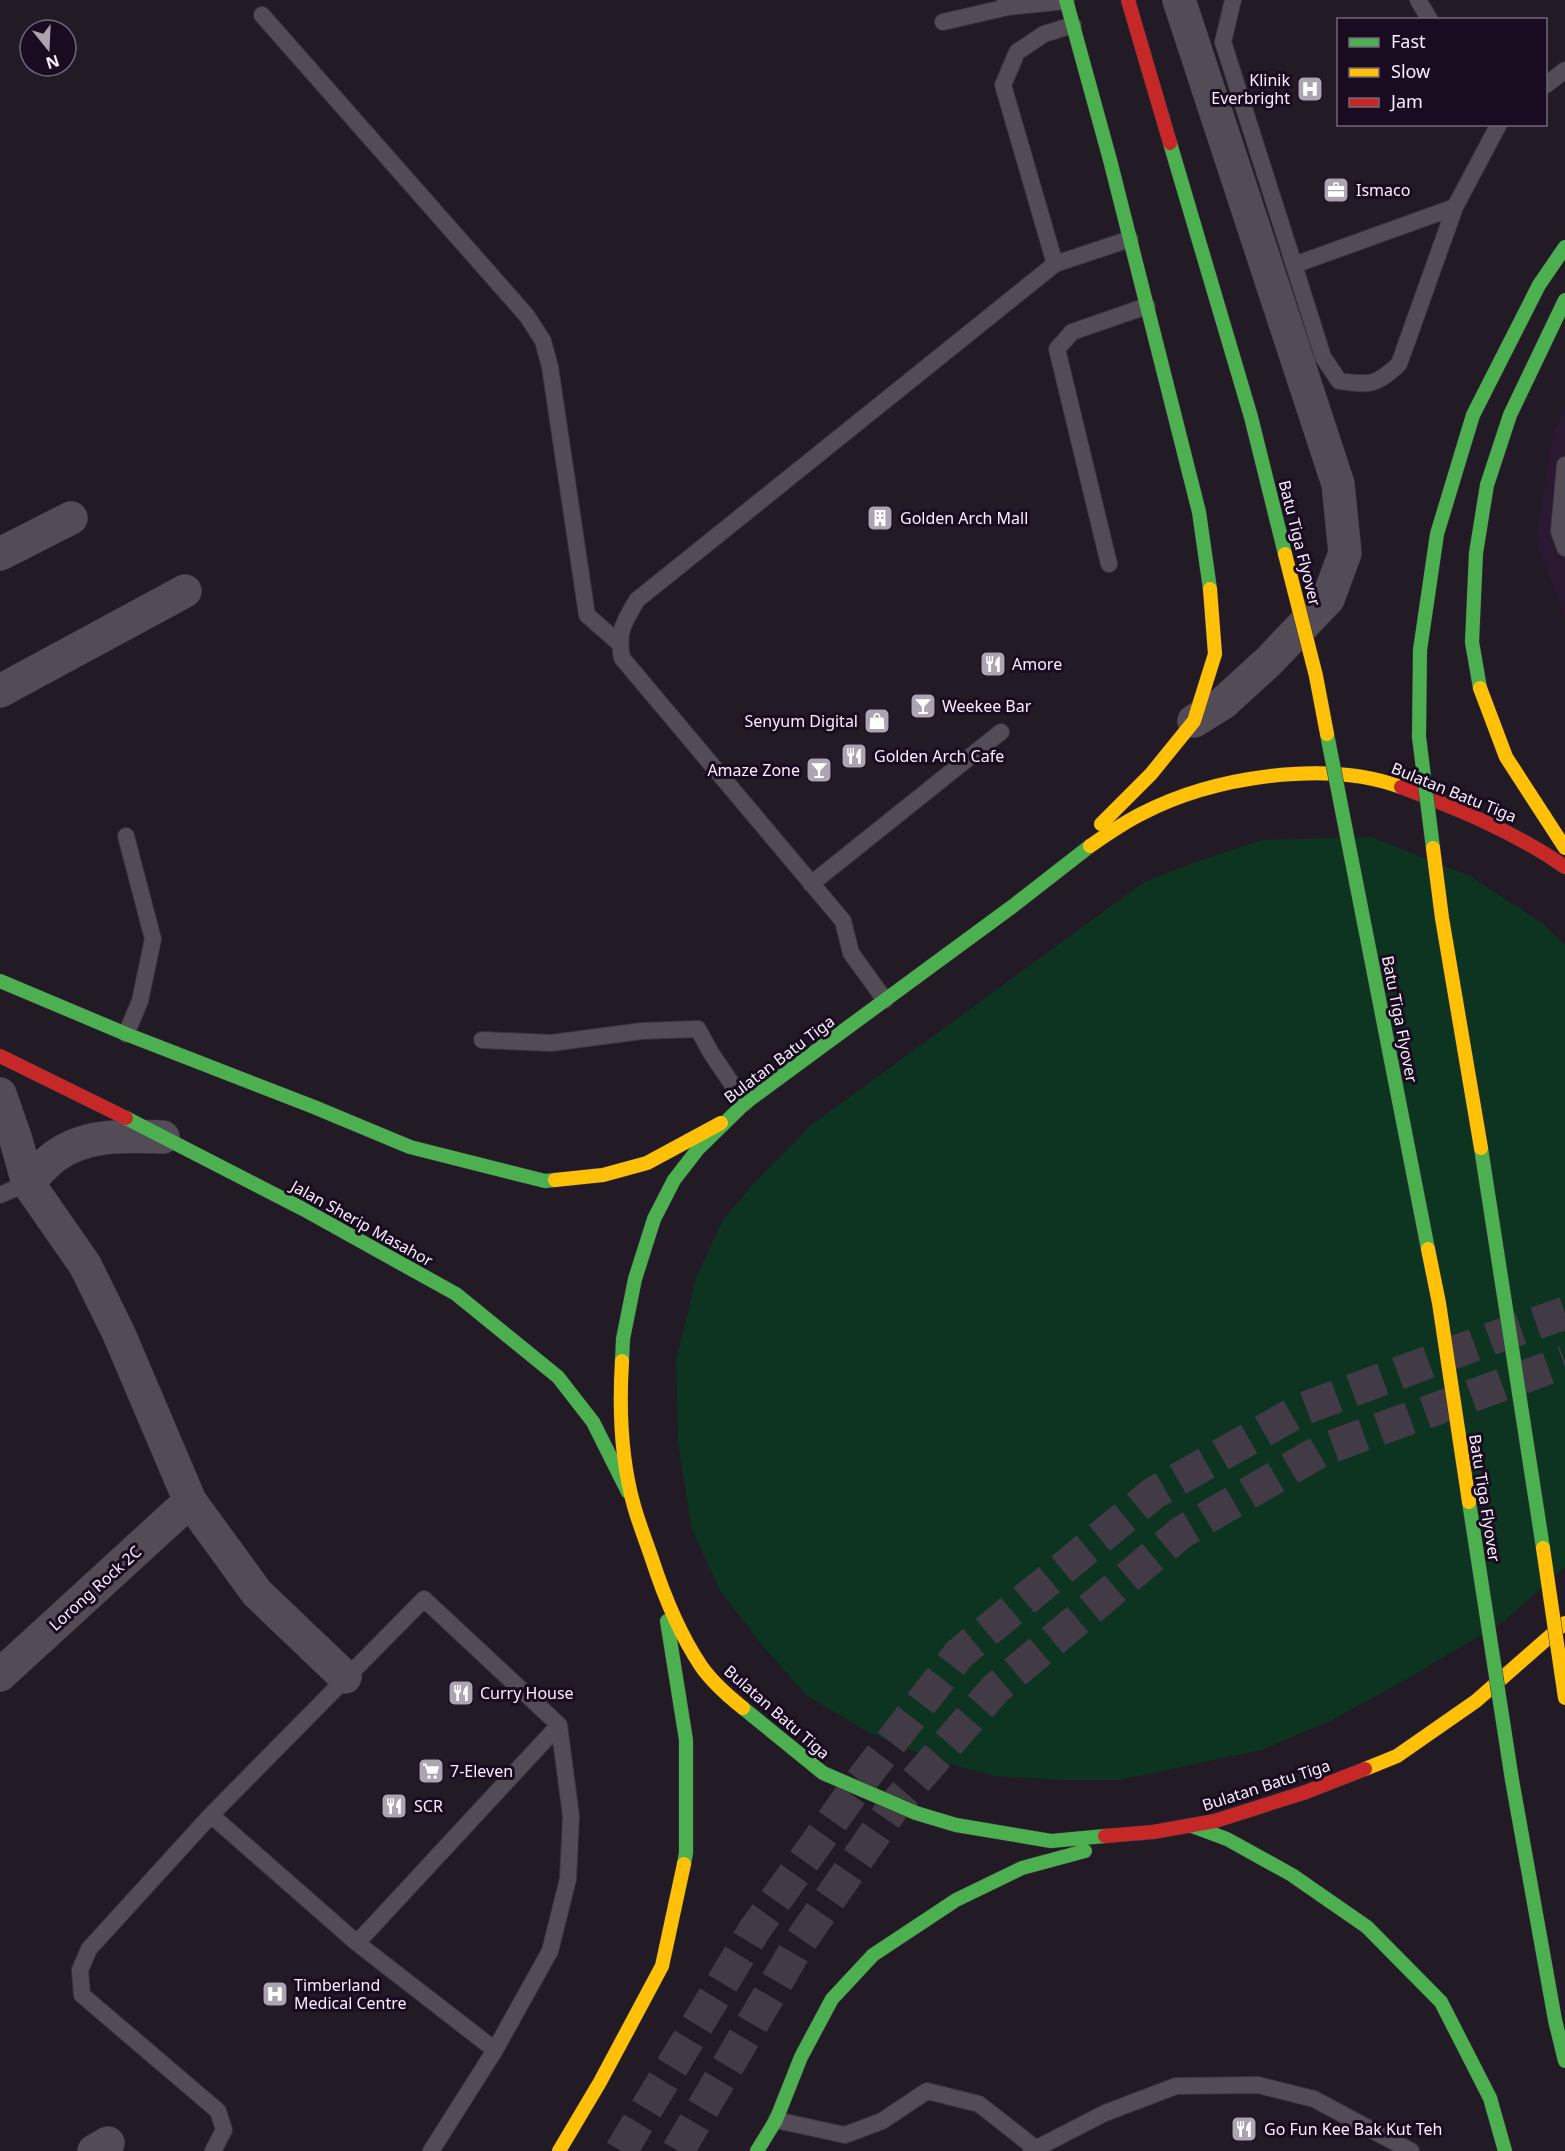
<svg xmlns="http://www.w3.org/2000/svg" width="1565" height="2151" viewBox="0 0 1565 2151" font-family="'Noto Sans',sans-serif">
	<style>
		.built { fill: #2b1932 }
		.green { fill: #0c3420 }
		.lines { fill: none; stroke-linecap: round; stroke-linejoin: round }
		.primary-tunnel { stroke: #423a45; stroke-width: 33; stroke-dasharray: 33 16; stroke-linecap: butt }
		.lane-casing { stroke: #39343c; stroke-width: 18 }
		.street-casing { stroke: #39343c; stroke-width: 34 }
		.fast-casing { stroke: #39343c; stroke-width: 15 }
		.slow-casing { stroke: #39343c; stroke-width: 15 }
		.jam-casing { stroke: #39343c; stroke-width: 15 }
		.lane { stroke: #534c56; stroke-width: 16 }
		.street { stroke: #534c56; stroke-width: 33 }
		.fast { stroke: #4caf50; stroke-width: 14 }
		.slow { stroke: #ffc107; stroke-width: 14 }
		.jam { stroke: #c62828; stroke-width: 14 }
		.fast-bridge-casing { stroke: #39343c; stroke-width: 15; stroke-linecap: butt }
		.slow-bridge-casing { stroke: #39343c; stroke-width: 15; stroke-linecap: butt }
		.jam-bridge-casing { stroke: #39343c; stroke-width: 15; stroke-linecap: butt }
		.fast-bridge { stroke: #4caf50; stroke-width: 14 }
		.slow-bridge { stroke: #ffc107; stroke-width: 14 }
		.jam-bridge { stroke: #c62828; stroke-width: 14 }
		.labels { text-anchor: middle; stroke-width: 6; stroke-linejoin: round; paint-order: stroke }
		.poi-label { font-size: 16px; fill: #f8eefc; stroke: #1a0c20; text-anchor: start }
		.street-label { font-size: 16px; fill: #f8eefc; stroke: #1a0c20 }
	</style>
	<rect width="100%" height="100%" fill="#221a25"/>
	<path class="built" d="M1565,410V616L1536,543L1553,433Z"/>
	<path class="green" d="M1371,837L1470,876L1542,923L1565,945V1567L1504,1621L1402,1682L1332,1720L1261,1750L1120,1780H1060L995,1776L935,1760L868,1732L807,1696L762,1645L720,1591L691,1527L678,1441L676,1361L696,1278L723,1220L753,1184L810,1126L1144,882L1193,863L1261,840Z"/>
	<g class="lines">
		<path class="primary-tunnel" d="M621,2151L755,1929L855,1789L959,1654L1154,1493L1300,1410L1490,1339L1565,1313
			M678,2151L800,1942L894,1806L996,1688L1182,1532L1322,1450L1565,1362"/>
		<g class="lane-casing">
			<path id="lane" d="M1005,0L1008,7L1066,1
				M1233,0L1223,42L1294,265L1455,207L1499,124
				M1418,0L1430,20
				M262,15L527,316L543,341L550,367L587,615L620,644
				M943,22L1008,7
				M1546,85L1565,70
				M1055,264L1003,85L1017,52L1044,34L1073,25
				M1294,265L1323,357L1339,381C1370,385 1376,386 1399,364L1455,207
				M1565,465L1559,531L1565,548
				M1109,564L1057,349L1072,332L1147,306
				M811,884L1001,732
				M885,1000L851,953L843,921L622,658C617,631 624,622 637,600L1055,264L1130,239
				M126,1034L140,1001L153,939L126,836
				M482,1040L551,1043L642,1031L698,1029L711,1053L745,1103
				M0,1195L28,1183
				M211,1815L424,1599L559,1725L571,1816L568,1879L550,1951L495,2050
				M357,1943L559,1725
				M776,2120L845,2135L882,2121L927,2091L979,2104L1039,2151
				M213,2151L224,2130L218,2111L82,1995L80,1970L89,1949L211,1815L357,1943L495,2050L431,2151
				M1031,2151L1105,2113L1176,2086L1258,2085L1314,2099L1411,2151"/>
		</g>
		<g class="street-casing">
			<path id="street" d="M1179,0L1338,484L1345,553L1328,599L1269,661L1223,703L1194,721
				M0,554L71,518
				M0,691L185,591
				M0,1094L16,1140L28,1183L85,1265L119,1334L190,1501L257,1593L345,1677
				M28,1183C36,1174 45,1164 54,1157C86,1133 126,1136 163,1137
				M0,1675L190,1501
				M94,2151L108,2143"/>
		</g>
		<g class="fast-casing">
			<path id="fast" d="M1066,0L1110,160L1199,512L1210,589
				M1480,688L1472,642L1476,553L1487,485L1510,415L1565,300
				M0,981L126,1034L314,1107L410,1147L545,1181L555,1180
				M126,1118L303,1209L456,1294L558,1377L593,1422L628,1492
				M622,1361L623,1339L635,1279L654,1219L674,1180L698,1149L745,1103L1013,906L1090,846
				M667,1621L686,1740V1853L684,1864
				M743,1708L823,1773L916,1813L956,1825L1051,1841L1105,1836
				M1192,1826L1227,1839L1292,1875L1367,1927L1441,2002L1490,2098L1505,2151
				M757,2151L776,2120L801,2057L832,1999L873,1955L956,1900L1022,1868L1085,1851"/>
		</g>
		<g class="slow-casing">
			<path id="slow" d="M1480,688L1506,757L1565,848
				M1101,824L1151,774L1194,721L1215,654L1210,589
				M1090,846C1106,835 1123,823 1141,814C1212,777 1325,759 1401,787
				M555,1180L603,1175L647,1163L721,1123
				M622,1361C619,1409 621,1460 634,1506C639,1524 646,1541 652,1559C664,1596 679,1633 701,1666C712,1682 728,1696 743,1708
				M1365,1769L1397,1756L1476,1701L1565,1623
				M559,2151L600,2082L662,1966L684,1864"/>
		</g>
		<g class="jam-casing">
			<path id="jam" d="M1401,787C1458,809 1515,832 1565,867
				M0,1056L126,1118
				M1105,1836L1153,1832L1215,1821L1306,1792L1365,1769"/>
		</g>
		<use href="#lane" class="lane"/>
		<use href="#street" class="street"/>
		<use href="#fast" class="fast"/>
		<use href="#slow" class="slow"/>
		<use href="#jam" class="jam"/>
		<g class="fast-bridge-casing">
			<path id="fast-bridge" d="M1170,143L1251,417L1285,554
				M1327,734L1428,1249
				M1433,848L1419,737L1420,650L1437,534L1473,415L1539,285L1565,247
				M1481,1148L1543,1548
				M1469,1502L1512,1780L1555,2020L1565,2061"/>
		</g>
		<g class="slow-bridge-casing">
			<path id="slow-bridge" d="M1285,554L1316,676L1327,734
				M1433,848L1442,918L1481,1148
				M1428,1249L1439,1303L1469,1502
				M1543,1548L1565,1698"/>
		</g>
		<g class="jam-bridge-casing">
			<path id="jam-bridge" d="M1128,0L1170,143"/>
		</g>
		<use href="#fast-bridge" class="fast-bridge"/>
		<use href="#slow-bridge" class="slow-bridge"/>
		<use href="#jam-bridge" class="jam-bridge"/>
	</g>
	<defs>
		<g id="hospital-square" transform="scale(1.35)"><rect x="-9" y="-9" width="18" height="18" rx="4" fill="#ada4b1" stroke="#1a0c20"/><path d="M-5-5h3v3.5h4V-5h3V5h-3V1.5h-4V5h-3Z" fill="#fff"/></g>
		<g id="office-square" transform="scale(1.35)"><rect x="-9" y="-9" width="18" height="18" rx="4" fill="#ada4b1" stroke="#1a0c20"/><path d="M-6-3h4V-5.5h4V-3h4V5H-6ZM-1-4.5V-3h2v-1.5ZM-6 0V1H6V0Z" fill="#fff"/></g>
		<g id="building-square" transform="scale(1.35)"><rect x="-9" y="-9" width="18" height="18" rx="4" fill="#ada4b1" stroke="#1a0c20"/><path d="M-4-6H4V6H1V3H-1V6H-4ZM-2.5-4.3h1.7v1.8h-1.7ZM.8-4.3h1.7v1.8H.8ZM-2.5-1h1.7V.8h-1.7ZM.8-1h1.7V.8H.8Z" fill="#fff"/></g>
		<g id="restaurant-square" transform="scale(1.35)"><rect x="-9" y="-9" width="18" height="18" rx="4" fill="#ada4b1" stroke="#1a0c20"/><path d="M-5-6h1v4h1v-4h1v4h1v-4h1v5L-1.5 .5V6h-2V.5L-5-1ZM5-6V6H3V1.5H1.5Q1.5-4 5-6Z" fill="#fff"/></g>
		<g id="bar-square" transform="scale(1.35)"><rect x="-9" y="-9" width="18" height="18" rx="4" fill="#ada4b1" stroke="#1a0c20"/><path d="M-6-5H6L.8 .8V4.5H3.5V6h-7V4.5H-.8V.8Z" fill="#fff"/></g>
		<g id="shop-square" transform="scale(1.35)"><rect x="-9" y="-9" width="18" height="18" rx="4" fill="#ada4b1" stroke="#1a0c20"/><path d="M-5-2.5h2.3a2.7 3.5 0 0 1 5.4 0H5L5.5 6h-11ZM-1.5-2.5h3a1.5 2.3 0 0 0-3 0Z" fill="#fff"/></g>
		<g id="supermarket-square" transform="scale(1.35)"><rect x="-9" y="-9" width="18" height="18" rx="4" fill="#ada4b1" stroke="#1a0c20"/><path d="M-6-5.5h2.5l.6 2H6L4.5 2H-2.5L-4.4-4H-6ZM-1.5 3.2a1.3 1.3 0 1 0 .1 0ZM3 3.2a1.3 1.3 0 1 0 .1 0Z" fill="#fff"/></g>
	</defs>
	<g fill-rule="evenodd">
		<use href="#hospital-square" x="1310" y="89"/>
		<use href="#office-square" x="1336" y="190"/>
		<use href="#building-square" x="880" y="518"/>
		<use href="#restaurant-square" x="993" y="664"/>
		<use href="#bar-square" x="923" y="706"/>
		<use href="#shop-square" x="877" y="721"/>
		<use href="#restaurant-square" x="854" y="756"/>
		<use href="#bar-square" x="819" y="770"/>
		<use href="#restaurant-square" x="461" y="1693"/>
		<use href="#supermarket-square" x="431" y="1771"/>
		<use href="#restaurant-square" x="394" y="1806"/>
		<use href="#hospital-square" x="275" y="1994"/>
		<use href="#restaurant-square" x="1244" y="2129"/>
	</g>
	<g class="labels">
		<g class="poi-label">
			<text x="1290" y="86" text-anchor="end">Klinik<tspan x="1290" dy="18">Everbright</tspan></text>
			<text x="1356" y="196">Ismaco</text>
			<text x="900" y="524">Golden Arch Mall</text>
			<text x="1012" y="670">Amore</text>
			<text x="942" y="712">Weekee Bar</text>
			<text x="858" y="727" text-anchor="end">Senyum Digital</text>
			<text x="874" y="762">Golden Arch Cafe</text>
			<text x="800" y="776" text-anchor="end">Amaze Zone</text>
			<text x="480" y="1699">Curry House</text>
			<text x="450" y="1777">7-Eleven</text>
			<text x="414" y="1812">SCR</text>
			<text x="294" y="1991">Timberland<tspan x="294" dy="18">Medical Centre</tspan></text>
			<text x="1264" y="2135">Go Fun Kee Bak Kut Teh</text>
		</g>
		<g class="street-label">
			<text transform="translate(1300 543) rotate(76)" y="6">Batu Tiga Flyover</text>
			<text transform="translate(1454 792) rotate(22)" y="6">Bulatan Batu Tiga</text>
			<text transform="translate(1400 1019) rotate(79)" y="6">Batu Tiga Flyover</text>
			<text transform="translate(779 1059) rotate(-37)" y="6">Bulatan Batu Tiga</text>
			<text transform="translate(362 1223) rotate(29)" y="6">Jalan Sherip Masahor</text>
			<text transform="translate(1485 1498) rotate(81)" y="6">Batu Tiga Flyover</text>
			<text transform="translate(95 1588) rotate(-42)" y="6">Lorong Rock 2C</text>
			<text transform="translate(777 1712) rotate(41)" y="6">Bulatan Batu Tiga</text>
			<text transform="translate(1266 1785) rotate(-18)" y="6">Bulatan Batu Tiga</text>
		</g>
	</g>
	<rect x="1337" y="18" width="210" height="108" fill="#1a0c20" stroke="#736678" stroke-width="1.5"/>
	<rect x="1349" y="38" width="30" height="9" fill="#4caf50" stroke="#736678" stroke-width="1.5"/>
	<text x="1391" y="48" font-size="18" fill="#f8eefc">Fast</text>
	<rect x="1349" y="68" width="30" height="9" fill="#ffc107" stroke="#736678" stroke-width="1.5"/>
	<text x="1391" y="78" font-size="18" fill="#f8eefc">Slow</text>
	<rect x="1349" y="98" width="30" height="9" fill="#c62828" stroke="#736678" stroke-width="1.5"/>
	<text x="1391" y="108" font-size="18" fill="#f8eefc">Jam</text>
	<g transform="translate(48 48) rotate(162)"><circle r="28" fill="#1a0c20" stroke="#736678" stroke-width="1.5"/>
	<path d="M0-4.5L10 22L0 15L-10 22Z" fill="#ada4b1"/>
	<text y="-9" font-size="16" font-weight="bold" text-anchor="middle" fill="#f8eefc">N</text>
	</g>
</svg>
